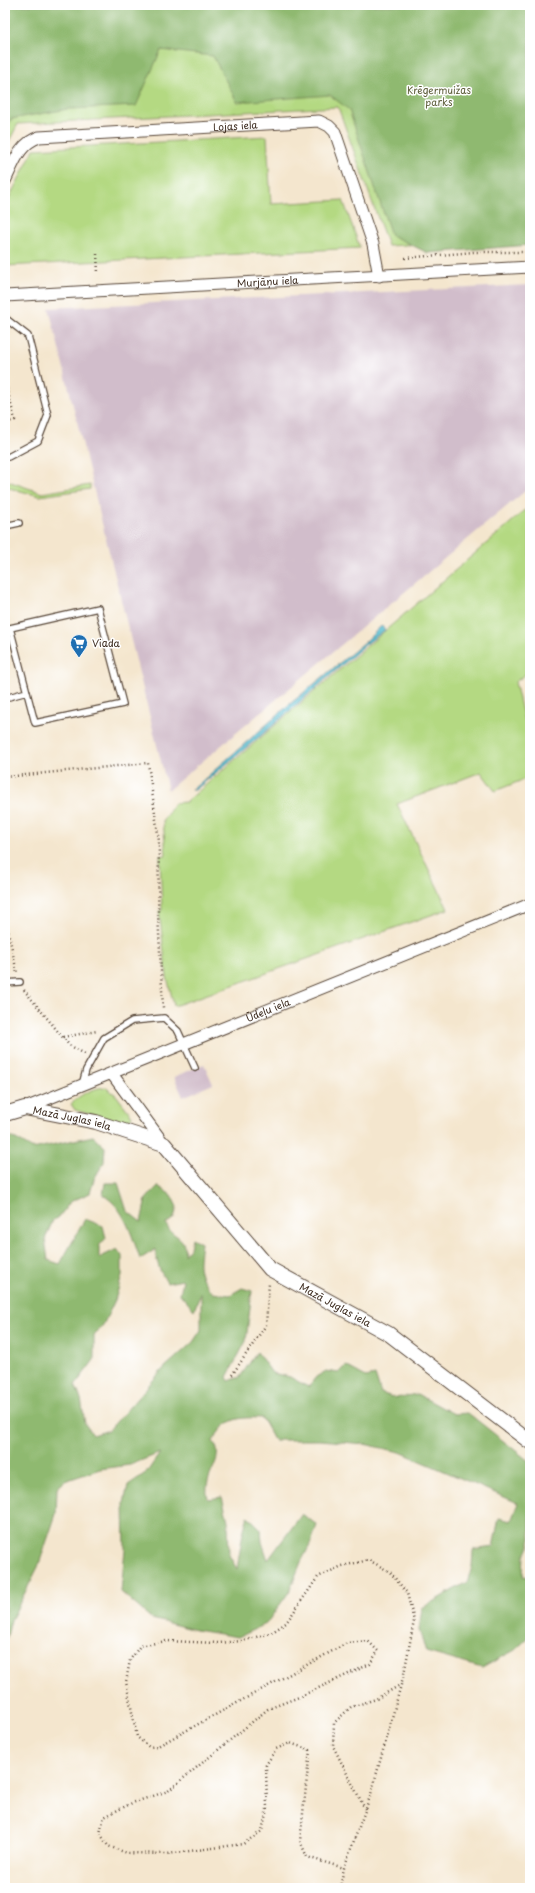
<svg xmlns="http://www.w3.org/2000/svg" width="535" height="1893" viewBox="0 0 535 1893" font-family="'Playpen Sans',sans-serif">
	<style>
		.industrial { fill: #d1bdcb }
		.green { fill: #b4d982; stroke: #788250 }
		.forest { fill: #8fb970; stroke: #657247 }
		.water { fill: #4db7cb; stroke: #447074 }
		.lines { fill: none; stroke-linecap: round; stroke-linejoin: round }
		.service-casing { stroke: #574638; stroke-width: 8 }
		.minor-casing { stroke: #574638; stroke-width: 13 }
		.tertiary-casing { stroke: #574638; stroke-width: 16 }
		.path { stroke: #574638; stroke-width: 2.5; stroke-dasharray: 1 3; stroke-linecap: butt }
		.service { stroke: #fff; stroke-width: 5.5 }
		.minor { stroke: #fff; stroke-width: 11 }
		.tertiary { stroke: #fff; stroke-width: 14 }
		.labels { text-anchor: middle; stroke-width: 3; stroke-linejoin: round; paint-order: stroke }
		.park-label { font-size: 10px; fill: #5f5f3c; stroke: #fff }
		.street-label { font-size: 10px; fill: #3b2a1e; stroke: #fff }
		.poi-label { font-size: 10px; fill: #3b2a1e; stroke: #fff; text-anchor: start }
	</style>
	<rect width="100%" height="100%" fill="#fff"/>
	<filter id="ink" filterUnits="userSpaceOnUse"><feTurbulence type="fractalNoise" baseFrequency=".025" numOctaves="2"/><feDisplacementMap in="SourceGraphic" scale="8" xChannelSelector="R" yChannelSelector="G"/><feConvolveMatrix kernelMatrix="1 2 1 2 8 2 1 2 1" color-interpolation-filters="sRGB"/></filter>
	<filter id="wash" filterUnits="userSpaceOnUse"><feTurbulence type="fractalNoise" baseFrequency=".012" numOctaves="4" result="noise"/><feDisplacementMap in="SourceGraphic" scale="16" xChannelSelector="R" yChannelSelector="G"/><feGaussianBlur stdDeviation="0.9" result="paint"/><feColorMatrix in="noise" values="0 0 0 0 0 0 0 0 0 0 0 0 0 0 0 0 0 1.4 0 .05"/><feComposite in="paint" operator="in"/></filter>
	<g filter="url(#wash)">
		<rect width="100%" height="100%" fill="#f4e6ce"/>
		<path class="industrial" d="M530,285V487L168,790L49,308Z
			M204,1064L213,1084L183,1097L174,1077Z"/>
		<path class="green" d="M386,38L458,242L388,246L338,107L18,124L5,149V59Z
			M267,136L271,204L343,200L360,248L5,266V206L34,149Z
			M5,481H8L42,493L90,485V489L40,496L5,487Z
			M530,506V648L526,674L515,682L524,720L530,719V777L495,791L481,772L397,804L448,909L174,1006L167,977L159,911L162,910L160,856L166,855L163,820L175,803L186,802Z
			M105,1087L116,1095L132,1116L130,1120L124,1124L75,1110L71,1104C79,1095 93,1088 105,1087Z"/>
		<path class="forest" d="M5,5H530V245L428,253L391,235L349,110L330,95L237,102L213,56L161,50L136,106L68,109L11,119L5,131Z
			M5,1136L16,1139L33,1149L93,1136L105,1147L104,1162L94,1179L90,1193L70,1202L59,1217L53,1220L45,1239L48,1260L60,1264L85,1219L103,1226L106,1238L99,1246V1258L117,1249L122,1256V1276L115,1300L103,1325L94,1336V1360L75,1385L81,1399L85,1424L93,1435L109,1430L164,1368L193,1342L201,1330V1293L194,1310L180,1294L183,1280L167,1283C160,1271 156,1263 156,1249L140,1259C132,1236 125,1208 103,1195L105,1183H118L127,1211L141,1222L146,1199L158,1186L171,1195L177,1207L174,1218L166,1224C172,1239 187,1234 184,1255L190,1248L192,1238L201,1243C198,1267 196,1274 213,1293L230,1295L242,1288L252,1291L246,1341L227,1377L229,1381L240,1377L257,1352L272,1373L290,1377L308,1387L316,1377L326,1371L339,1373L346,1366L366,1377L375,1375L381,1393L395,1398L417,1394L454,1414L468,1413L530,1462V1546L524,1555L523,1576L530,1577V1636L515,1650L482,1668L426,1652L419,1630L422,1608L467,1582L472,1567L473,1550L493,1547L499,1518L511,1521L518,1503L400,1452L364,1444L321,1440H274L262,1418C237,1417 226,1418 213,1441C214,1444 217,1447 217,1450C220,1465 202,1478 208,1499L222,1497L228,1521L229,1555L237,1569L243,1532L248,1516L261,1529L262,1542L268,1560L302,1514L317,1525L311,1543L301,1562L289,1592L266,1624L238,1637L196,1630L152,1619L121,1592L125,1549L124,1503L128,1485L147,1472L160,1453L130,1465L100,1469L65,1481L57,1488L56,1514L38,1567L11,1620L5,1644Z"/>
		<path class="water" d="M382,625L385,630L365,645L269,729L195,790H192L291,703L365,642Z"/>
	</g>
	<g filter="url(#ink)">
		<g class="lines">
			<g class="service-casing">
				<path id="service" d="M5,318L28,336L48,415L38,441L8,457H5
					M5,526L19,523
					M98,608L123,704L35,723L10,628Z
					M5,698L27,692
					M5,983L20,982
					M82,1085L86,1070L104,1038L132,1021L164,1018L178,1031L195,1068"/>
			</g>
			<g class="minor-casing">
				<g id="minor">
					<path id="s1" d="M5,181C14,163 19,144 39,137L319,121L329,126L335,132L373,244L379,276"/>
					<path id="s2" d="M5,296L530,267"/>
					<path d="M112,1074L164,1144"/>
					<path id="s3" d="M25,1108L530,904"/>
				</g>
			</g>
			<g class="tertiary-casing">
				<g id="tertiary">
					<path id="s4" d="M5,1114L25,1108L96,1122L164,1144L270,1269L389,1334L530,1442"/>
				</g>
			</g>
			<path class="path" d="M97,254L98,273
				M405,258L474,252H530
				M5,381L15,420L5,423
				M5,777L148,763L159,841L158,915L163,1008
				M5,916L17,973
				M24,990L69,1045L85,1054
				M63,1037L97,1031
				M232,1375L266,1325L269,1283
				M365,1809L333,1746L334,1723L351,1707L376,1699L400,1685
				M340,1888L344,1868L371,1794L404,1674L414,1621L407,1593L390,1572L369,1560L342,1566L318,1577L286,1623L271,1633L242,1641L218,1643L166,1641L140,1646L130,1660L126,1682L137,1737L149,1747L158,1746L347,1643L368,1641L378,1651L370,1664L299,1697L268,1709L168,1791L132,1803L104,1817L100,1833L108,1846L127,1853L167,1854L243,1844L262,1831L267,1809L266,1765L276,1749L290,1743L310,1750L300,1841L307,1857L344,1868"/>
			<use href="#service" class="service"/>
			<use href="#minor" class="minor"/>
			<use href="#tertiary" class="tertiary"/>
		</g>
	</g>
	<defs>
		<g id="supermarket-pin" transform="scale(0.9)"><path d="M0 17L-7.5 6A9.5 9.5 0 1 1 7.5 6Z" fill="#1f6fb2" stroke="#fff"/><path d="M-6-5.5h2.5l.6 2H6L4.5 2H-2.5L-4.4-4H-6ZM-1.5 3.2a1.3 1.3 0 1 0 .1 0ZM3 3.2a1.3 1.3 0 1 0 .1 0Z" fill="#fff"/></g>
	</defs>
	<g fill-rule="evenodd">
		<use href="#supermarket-pin" x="79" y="643"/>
	</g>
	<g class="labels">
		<g class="park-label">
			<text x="439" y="94">Krēgermuižas<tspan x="439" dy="12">parks</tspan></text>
		</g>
		<g class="street-label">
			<text dy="4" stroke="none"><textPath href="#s1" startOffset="254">Lojas iela</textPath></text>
			<text dy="4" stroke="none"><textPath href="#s2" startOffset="263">Murjāņu iela</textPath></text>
			<text dy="4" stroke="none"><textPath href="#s3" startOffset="262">Ūdeļu iela</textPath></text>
			<text dy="4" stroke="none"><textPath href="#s4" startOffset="69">Mazā Juglas iela</textPath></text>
			<text dy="4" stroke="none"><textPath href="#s4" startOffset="403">Mazā Juglas iela</textPath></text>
		</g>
		<g class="poi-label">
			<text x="92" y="647">Viada</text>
		</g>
	</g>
	<rect width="535" height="1893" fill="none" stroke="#fff" stroke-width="20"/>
</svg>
